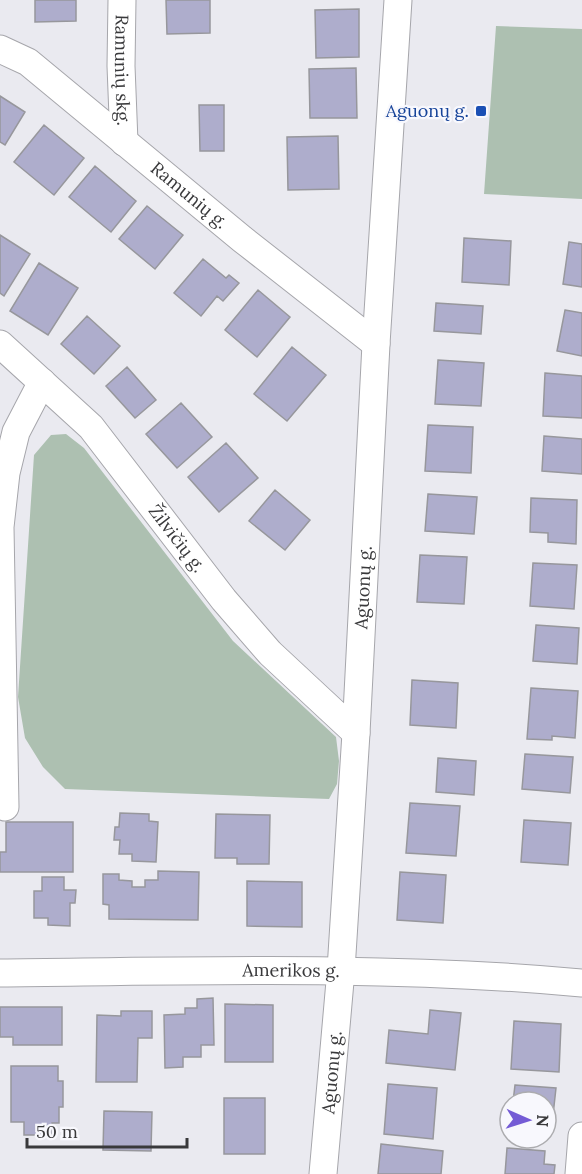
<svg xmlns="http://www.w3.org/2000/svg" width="582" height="1174" viewBox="0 0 582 1174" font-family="Lora,serif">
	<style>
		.green { fill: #adc0b1 }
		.building { fill: #aeadcc; stroke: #97979c; stroke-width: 1.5 }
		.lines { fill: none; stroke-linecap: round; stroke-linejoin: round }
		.minor-casing { stroke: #a6a6ab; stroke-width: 29 }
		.minor { stroke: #fff; stroke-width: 27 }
		.transit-dot { fill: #1a4fb4; stroke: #f8f8fd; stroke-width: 2 }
		.labels { text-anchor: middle; stroke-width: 4.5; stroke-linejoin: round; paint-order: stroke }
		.street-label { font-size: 18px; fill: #39393b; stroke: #f8f8fd }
		.transit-label { font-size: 18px; fill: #164399; stroke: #f8f8fd; text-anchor: end }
	</style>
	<rect width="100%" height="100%" fill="#eaeaf0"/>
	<path class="green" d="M496,26L582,29V199L484,194Z
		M66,434L84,448L233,641L336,737L339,761L337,784L329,799L65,789L43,767L25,738L18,697L34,455L51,435Z"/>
	<path class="building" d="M35,0H76V21L35,22Z
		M166,0H210V33L167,34Z
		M359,9V57L316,58L315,10Z
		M356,68L357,118H310L309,69Z
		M0,96L25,112L5,145L0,142Z
		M199,105H224V151H200Z
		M44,125L84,158L54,195L14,162Z
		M338,136L339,189L288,190L287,137Z
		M95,166L136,201L111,232L69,197Z
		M147,206L183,235L155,269L119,239Z
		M0,235L30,254L4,296L0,293Z
		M464,238L511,241L509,285L462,282Z
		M569,242L582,244V287L563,284Z
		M203,259L226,278L229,275L239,283L223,301L217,296L201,316L174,293Z
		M39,263L78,288L48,335L10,311Z
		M258,290L290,317L257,357L225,330Z
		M436,303L483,306L481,334L434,331Z
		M565,310L582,313V356L557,351Z
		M87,316L120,346L94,374L61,344Z
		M292,347L326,375L287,421L254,394Z
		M438,360L484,363L481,406L435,404Z
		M127,367L156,400L135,418L106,386Z
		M545,373L582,376V418L543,416Z
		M181,403L212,437L177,468L146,434Z
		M428,425L473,427L471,473L425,471Z
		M544,436L582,439V474L542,471Z
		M226,443L258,478L219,512L188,477Z
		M275,490L310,520L285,550L249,521Z
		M428,494L477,497L474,534L425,531Z
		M531,498L577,500L576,544L548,542V533L530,532Z
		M420,555L467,557L464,604L417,602Z
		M533,563L577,565L574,609L530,606Z
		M536,625L579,628L577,664L533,661Z
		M412,680L458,683L456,728L410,725Z
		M531,688L578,691L575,738L552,736V740L527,739Z
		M525,754L573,757L570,793L522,789Z
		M438,758L476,761L474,795L436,792Z
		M410,803L460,806L456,856L406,853Z
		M120,813L149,814V821L158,822L156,862L132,861V854H119L120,840H114L115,827H119Z
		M216,814L270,815L269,864H237V858H215Z
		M524,820L571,823L568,865L521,862Z
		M6,822H73V872H0V852H6Z
		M158,871L199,872L198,920L109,919V905L103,904V874H119V880L132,881V887H145V880H158Z
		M400,872L446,875L443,923L397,920Z
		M42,877H64V890H76L75,903H70V926L48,925V918H34V891H42Z
		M247,881L302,882V927L247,926Z
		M213,998L214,1045H201V1057H183V1067L165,1068L164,1015L185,1014V1008H197V999Z
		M225,1004L273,1005V1062H225Z
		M0,1007H62V1045H13V1037H0Z
		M430,1010L461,1013L455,1070L386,1063L389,1030L428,1034Z
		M121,1011H152V1038H138L137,1082H96L97,1015L121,1016Z
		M514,1021L561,1024L559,1072L511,1069Z
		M11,1066H58V1081H63V1107H59V1123H52V1135H24V1122H11Z
		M388,1084L437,1088L433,1139L384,1134Z
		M515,1085L556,1088L553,1115H546V1102H513Z
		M224,1098H265V1154H224Z
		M104,1111L152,1112L151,1151L103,1150Z
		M381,1144L443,1151L441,1174H378Z
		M507,1148L545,1151L544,1164L555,1165L554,1174H505Z"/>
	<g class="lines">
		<g class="minor-casing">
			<g id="minor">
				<path id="s1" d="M122,0L121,66L124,142"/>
				<path id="s2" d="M0,49L28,62L242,239L376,344"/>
				<path id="s3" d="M0,344L91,427L224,600L270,653L356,733"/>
				<path d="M5,807L0,527L6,473L16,432L42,382"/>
				<path id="s4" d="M0,973C194,971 389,965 582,983"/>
				<path id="s5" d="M323,1174L341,970L356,733L376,344L398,0"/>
				<path d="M579,1174L582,1136"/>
			</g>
		</g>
		<use href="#minor" class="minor"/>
	</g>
	<rect class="transit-dot" x="475" y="105" width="12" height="12" rx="3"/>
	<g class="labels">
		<g class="street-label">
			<text dy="6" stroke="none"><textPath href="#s1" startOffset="70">Ramunių skg.</textPath></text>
			<text dy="6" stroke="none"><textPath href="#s2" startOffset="240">Ramunių g.</textPath></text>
			<text dy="6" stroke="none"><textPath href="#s3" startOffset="264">Žilvičių g.</textPath></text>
			<text dy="6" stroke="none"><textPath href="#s5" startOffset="588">Aguonų g.</textPath></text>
			<text dy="6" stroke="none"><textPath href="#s4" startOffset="291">Amerikos g.</textPath></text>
			<text dy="6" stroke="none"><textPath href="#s5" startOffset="102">Aguonų g.</textPath></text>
		</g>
		<g class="transit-label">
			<text x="469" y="117">Aguonų g.</text>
		</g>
	</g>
	<g transform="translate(528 1120) rotate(93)"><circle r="28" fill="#f8f8fd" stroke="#acacaf" stroke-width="1.5"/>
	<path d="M0-4.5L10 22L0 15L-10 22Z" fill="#745bd5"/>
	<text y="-9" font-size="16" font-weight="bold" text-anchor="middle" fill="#39393b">N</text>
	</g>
	<path d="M27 1138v9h160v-9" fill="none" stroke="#39393b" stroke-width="3"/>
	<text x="36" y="1138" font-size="18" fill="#39393b" stroke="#f8f8fd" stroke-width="4.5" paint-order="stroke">50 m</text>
</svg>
